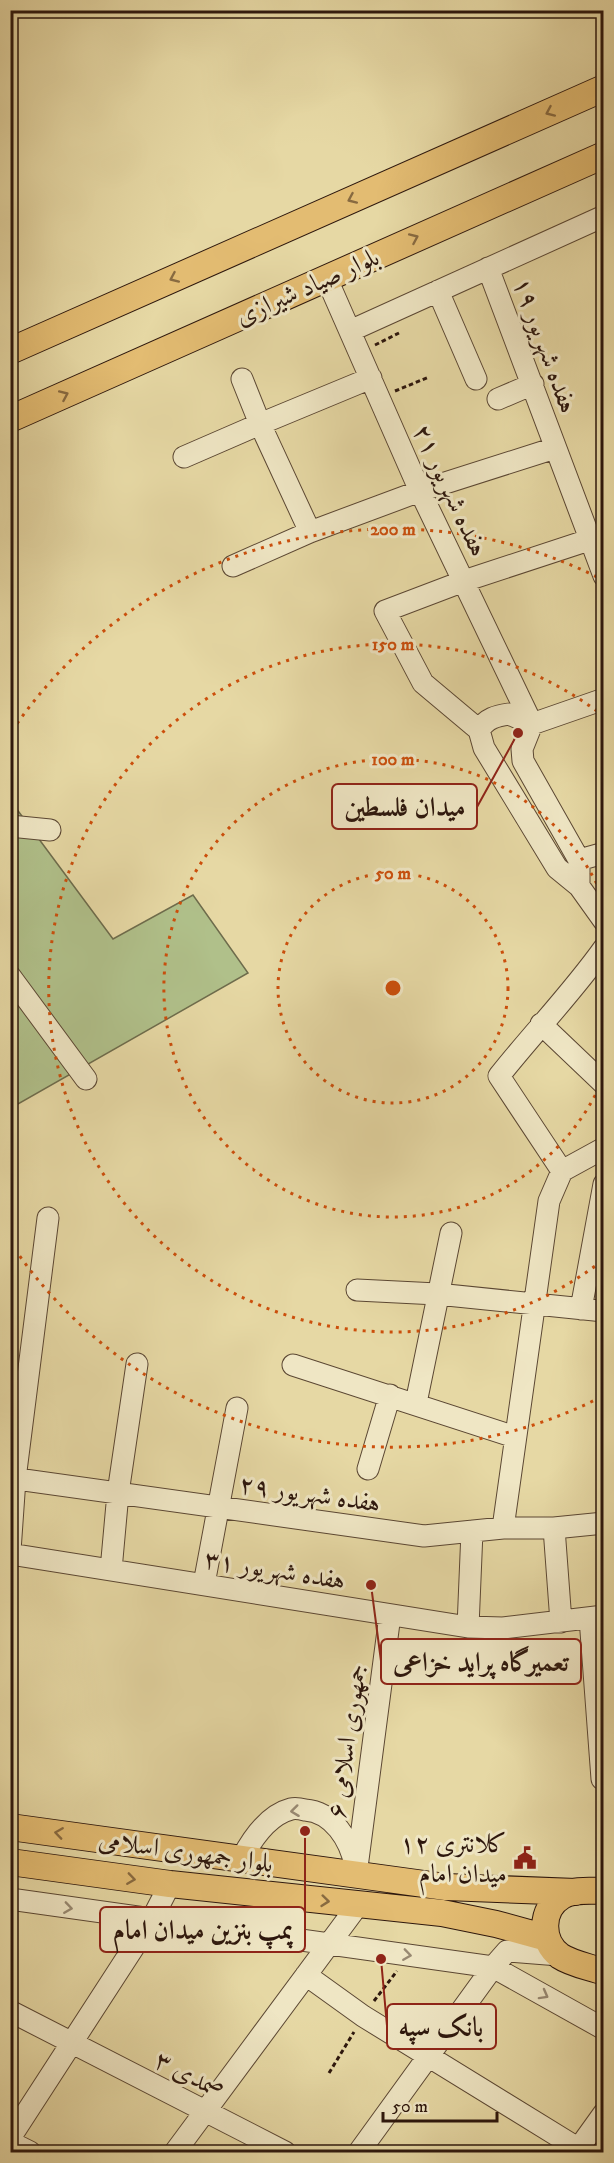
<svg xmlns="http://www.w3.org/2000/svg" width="614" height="2163" viewBox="0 0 614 2163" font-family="'IM FELL DW Pica',Amiri,serif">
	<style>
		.green { fill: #b0c08a; stroke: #6e6c4c; stroke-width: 1.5 }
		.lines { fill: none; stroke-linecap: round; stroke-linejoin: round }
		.minor-casing { stroke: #5b4733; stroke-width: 23 }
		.major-casing { stroke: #2d170d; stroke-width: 28 }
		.path { stroke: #2d170d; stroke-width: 3; stroke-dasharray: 4.5 3; stroke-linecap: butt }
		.minor { stroke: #efe6c4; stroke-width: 21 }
		.major { stroke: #e3bc72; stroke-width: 26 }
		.oneway { stroke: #886a40 }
		.oneway2 { stroke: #988972 }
		.ring { fill: none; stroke: #cc4f0c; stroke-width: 3; stroke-dasharray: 3 6 }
		.labels { text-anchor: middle; stroke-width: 6; stroke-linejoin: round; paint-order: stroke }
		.street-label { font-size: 26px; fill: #2d170d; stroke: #efe6c4 }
		.poi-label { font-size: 26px; fill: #2d170d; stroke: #efe6c4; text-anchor: end }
		.centre { fill: #cc4f0c; stroke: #efe6c4; stroke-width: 3 }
		.ring-label { font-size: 18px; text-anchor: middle; font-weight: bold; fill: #cc4f0c; stroke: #efe6c4; stroke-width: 6; stroke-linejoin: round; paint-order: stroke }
		.leader { fill: none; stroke: #8f2418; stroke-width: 2 }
		.callout-dot { fill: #8f2418; stroke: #efe6c4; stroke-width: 2 }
		.callout { fill: #efe6c4; stroke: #8f2418; stroke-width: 2 }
		.callout-label { font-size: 27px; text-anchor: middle; font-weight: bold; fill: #2d170d }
	</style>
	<rect width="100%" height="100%" fill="#e6d8a4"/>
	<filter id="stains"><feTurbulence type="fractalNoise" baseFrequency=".00333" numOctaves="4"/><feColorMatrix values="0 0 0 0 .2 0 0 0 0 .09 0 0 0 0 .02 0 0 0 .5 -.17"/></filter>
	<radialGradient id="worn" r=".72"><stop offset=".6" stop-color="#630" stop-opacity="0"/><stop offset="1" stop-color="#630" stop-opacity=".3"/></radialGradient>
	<path class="green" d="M10,800L113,939L193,895L248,973L11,1108Z"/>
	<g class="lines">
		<g class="minor-casing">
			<path id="minor" d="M488,268L604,576
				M326,277L420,491L532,724L604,699
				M438,291L476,379
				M350,331L604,216
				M242,379L260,424L310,532
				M498,399L533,384
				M184,457L260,424L371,378
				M233,566L310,532L420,491L555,448
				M509,714L532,724L522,749L523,761L579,860V886L557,868L484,748L479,730C487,718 496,716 509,714Z
				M479,730L423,683L385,611L464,581L604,535
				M10,826L50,830
				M579,860L604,853
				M579,886L604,921
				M10,976L86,1079
				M541,1024L604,1084
				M562,1171L499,1076C533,1033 572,993 604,948
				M357,1290L437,1294L604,1311
				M581,1309L604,1184
				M293,1365L515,1437
				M416,1403L451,1233
				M368,1469L390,1395
				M10,1478L424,1536L503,1528H554L604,1523
				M503,1528L549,1201L562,1171L604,1148
				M554,1528L561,1622
				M10,1551L15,1479L48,1218
				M10,1554L468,1627L503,1628L604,1616
				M111,1570L118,1493L137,1364
				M204,1584L237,1408
				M590,1618L602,1779L604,1778
				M468,1627L472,1531
				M242,1858C252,1839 268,1815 291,1809C295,1808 301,1809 305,1810C333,1812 350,1840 355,1865
				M356,1875L390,1615
				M10,1899L493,1967L507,1951L559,1955
				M306,1975L363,2016L579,2149
				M10,2011L285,2152
				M10,2138L152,1919L170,1884
				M10,2142L30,2152
				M175,2152L358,1905
				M359,2152L493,1967L604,2029
				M576,2152L604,2113"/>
		</g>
		<g class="major-casing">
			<path id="major" d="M10,351L604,88
				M10,419L604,155
				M10,1827L446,1887L576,1892
				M10,1862L170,1884L442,1913L496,1924L547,1938
				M604,1891C590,1891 574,1889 562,1896C540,1909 540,1941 560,1956C572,1964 590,1967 604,1972"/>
		</g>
		<path class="path" d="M375,345L399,333
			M395,391L429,377
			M374,2001L397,1971
			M329,2073L354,2032"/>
		<use href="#minor" class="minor"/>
		<use href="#major" class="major"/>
	</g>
	<defs><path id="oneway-chevron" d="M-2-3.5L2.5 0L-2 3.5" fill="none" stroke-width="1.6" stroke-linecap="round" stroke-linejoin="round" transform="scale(1.5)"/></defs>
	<g class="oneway">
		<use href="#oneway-chevron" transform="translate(550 112) rotate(156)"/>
		<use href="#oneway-chevron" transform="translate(352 199) rotate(156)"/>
		<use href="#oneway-chevron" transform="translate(414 238) rotate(-24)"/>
		<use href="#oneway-chevron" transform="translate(174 278) rotate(156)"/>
		<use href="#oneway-chevron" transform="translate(64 395) rotate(-24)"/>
		<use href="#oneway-chevron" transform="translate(59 1833) rotate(-172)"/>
		<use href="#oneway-chevron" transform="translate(131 1879) rotate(8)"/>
		<use href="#oneway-chevron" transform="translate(325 1901) rotate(6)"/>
	</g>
	<g class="oneway2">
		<use href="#oneway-chevron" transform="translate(295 1811) rotate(173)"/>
		<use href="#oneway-chevron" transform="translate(68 1908) rotate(8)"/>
		<use href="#oneway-chevron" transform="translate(407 1955) rotate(8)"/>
		<use href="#oneway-chevron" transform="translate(544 1995) rotate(29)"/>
	</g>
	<g class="ring">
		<circle cx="393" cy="988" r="115"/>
		<path d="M603 1079A229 229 0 1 1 603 897"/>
		<path d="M602 1261A344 344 0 1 1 602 715"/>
		<path d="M601 1397A459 459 0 0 1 12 1245M12 731A459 459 0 0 1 601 579"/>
	</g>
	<defs>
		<g id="civic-bare" transform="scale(1.8)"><path d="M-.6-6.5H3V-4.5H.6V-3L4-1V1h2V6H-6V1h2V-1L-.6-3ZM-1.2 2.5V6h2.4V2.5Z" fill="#8f2418" stroke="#efe6c4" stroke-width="2.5" paint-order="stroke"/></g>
	</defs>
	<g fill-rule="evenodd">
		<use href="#civic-bare" x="525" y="1858"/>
	</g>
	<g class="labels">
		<g class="street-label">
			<text transform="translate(307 286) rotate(-24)" y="9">بلوار صیاد شیرازی</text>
			<text transform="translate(546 345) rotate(70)" y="9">هفده شهریور ۱۹</text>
			<text transform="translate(451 490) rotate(65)" y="9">هفده شهریور ۲۱</text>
			<text transform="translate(310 1493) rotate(8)" y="9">هفده شهریور ۲۹</text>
			<text transform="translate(275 1569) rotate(9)" y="9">هفده شهریور ۳۱</text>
			<text transform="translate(346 1741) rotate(-82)" y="9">جمهوری اسلامی ۶</text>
			<text transform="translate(186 1851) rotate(8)" y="9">بلوار جمهوری اسلامی</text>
			<text transform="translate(190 2074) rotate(27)" y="9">صمدی ۳</text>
		</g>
		<g class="poi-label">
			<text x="507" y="1852">کلانتری ۱۲<tspan x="507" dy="30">میدان امام</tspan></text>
		</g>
	</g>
	<circle cx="393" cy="988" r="9" class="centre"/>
	<g class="ring-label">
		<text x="393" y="535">200 m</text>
		<text x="393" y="650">150 m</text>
		<text x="393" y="765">100 m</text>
		<text x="393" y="879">50 m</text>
	</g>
	<path class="leader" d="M518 733L477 807M371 1585L381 1661M305 1831L305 1930M381 1959L387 2026"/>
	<g class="callout-dot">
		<circle cx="518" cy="733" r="6"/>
		<circle cx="371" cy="1585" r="6"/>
		<circle cx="305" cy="1831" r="6"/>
		<circle cx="381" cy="1959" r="6"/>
	</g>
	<g class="callout">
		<rect x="332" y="784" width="145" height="45" rx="6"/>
		<rect x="381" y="1639" width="200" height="45" rx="6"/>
		<rect x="100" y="1907" width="205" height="45" rx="6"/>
		<rect x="387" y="2004" width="109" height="45" rx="6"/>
	</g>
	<g class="callout-label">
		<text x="405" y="816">میدان فلسطین</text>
		<text x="481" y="1671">تعمیرگاه پراید خزاعی</text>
		<text x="203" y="1939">پمپ بنزین میدان امام</text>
		<text x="441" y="2036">بانک سپه</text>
	</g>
	<rect width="614" height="2163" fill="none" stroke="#e6d8a4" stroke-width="36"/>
	<rect x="12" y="12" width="590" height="2139" fill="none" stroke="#2d170d" stroke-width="3"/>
	<rect x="18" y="18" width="578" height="2127" fill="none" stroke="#2d170d" stroke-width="1.5"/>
	<path d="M383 2112v9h114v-9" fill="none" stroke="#2d170d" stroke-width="3"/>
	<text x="392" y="2112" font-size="18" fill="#2d170d" stroke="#efe6c4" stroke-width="4.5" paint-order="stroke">50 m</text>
	<rect width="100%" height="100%" filter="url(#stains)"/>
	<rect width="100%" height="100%" fill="url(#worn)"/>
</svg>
